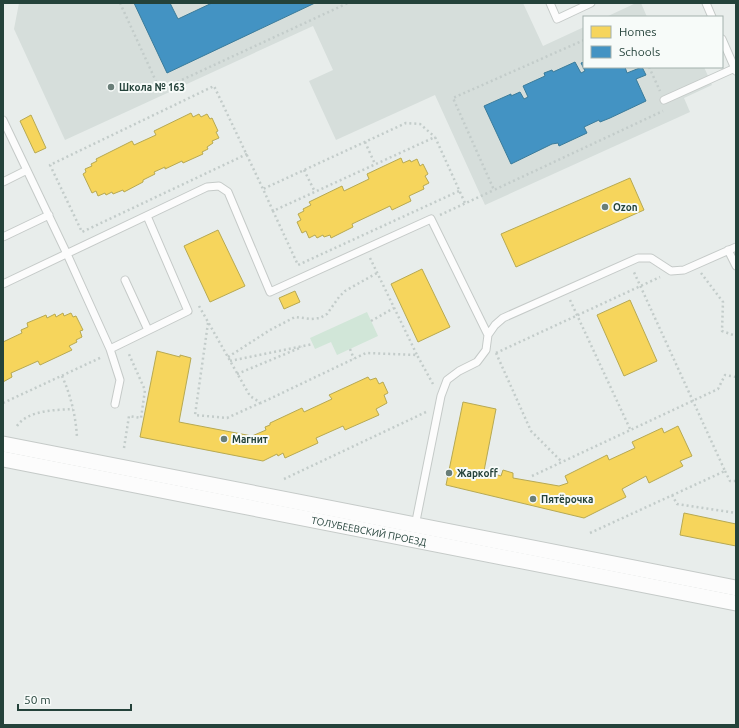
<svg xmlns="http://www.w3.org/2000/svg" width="739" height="728" viewBox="0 0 739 728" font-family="Ubuntu,sans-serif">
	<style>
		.built { fill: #d6dedb }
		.green { fill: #d1e6d8 }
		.homes { fill: #f6d55c; stroke: #b7a952 }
		.schools { fill: #4393c3; stroke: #3a7b9a }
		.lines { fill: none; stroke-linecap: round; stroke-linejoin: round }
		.service-casing { stroke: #c5cac8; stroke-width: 9 }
		.minor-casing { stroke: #c5cac8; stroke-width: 17 }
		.path { stroke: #c3ccca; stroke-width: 2.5; stroke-dasharray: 2 3; stroke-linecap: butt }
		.service { stroke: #fcfcfc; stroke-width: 7 }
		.minor { stroke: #fcfcfc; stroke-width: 15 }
		.poi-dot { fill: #697e78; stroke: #f7fbf9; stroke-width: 1.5 }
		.labels { text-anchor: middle; stroke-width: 4; stroke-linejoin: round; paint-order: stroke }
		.poi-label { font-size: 10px; font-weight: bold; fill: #24423a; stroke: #f7fbf9; text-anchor: start }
		.street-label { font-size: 10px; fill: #24423a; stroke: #f7fbf9 }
	</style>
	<rect width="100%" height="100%" fill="#e8edeb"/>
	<path class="built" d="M19,3H523L543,46L584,27V67H704L712,85L684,98L690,112L485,205L435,95L336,140L309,81L333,70L313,26L65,140L14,29Z
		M636,3H641L647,17H606Z"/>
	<path class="green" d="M367,312L378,336L337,355L331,342L315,349L310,338Z"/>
	<path class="homes" d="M191,113L193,117L199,114L201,117L207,114L210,119L212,118L218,131L216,132L219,138L212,141L213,143L207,147L208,149L202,152L203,154L183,163L182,161L165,169V167L154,172L155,174L143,180V182L124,192L123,190L113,194L112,192L106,195L105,193L98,196L96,191L92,193L83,174L86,172L85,169L92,166L91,164L97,161L96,159L132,141L134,145L156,135L154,131Z
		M31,115L46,148L35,153L20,121Z
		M401,158L403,163L410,160L411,162L417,159L420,166L423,164L428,174L425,176L429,183L423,186L424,189L409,196L411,201L392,210L390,206L352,224L353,227L331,238L330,235L324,237L323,235L317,238L315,235L309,238L306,231L302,233L297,222L301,220L298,214L304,211L303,209L311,205L309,202L342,186L344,191L369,179L367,174Z
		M630,178L644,210L516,267L501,234Z
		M218,230L245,286L210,302L184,246Z
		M422,269L450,327L418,342L391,284Z
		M295,291L300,302L284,309L279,298Z
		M630,300L657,361L624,376L597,315Z
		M63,313L64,316L71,313L73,317L76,316L83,330L80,331L82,337L76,340L77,342L69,346L72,350L40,365L38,361L11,373L12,377L3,382V342L22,333L21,330L28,327L27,323L46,315L47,318L55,314L56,317Z
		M157,351L180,357V355L191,358L179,422L252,436L266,430L265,427L270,425V423L302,408L304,412L332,399L329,395L368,377L370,380L376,378L379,384L383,382L388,393L384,395L387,403L376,409L379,415L345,430L343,426L316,438L318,443L285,458L283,453L278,456L277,454L263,461L140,437Z
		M463,402L496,409L484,471L501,476L503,470L513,473V478L559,486L568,483L565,476L607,455L609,460L635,448L632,442L662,428L664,433L678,426L692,456L680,461L683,466L649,483L646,476L622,489L626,497L584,518L446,485Z
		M684,513L736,524V546L680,535Z"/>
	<path class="schools" d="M134,3H170L178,19L212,3H315L167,73Z
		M575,62L581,73L585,71L581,63L584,62V67H625L627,73L642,67L646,75L636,79L646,101L610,118L600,122L599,120L584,127L587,133L559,146L558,143L552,144L511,164L484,106L511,94V96L520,92L524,99L528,97L523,86L545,76L544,73L552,70L553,72Z"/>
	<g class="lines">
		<g class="service-casing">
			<path id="service" d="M550,3L557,19L591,3
				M706,3L712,17
				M722,39L736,71
				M664,100L735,68
				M3,120L67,254L110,349L188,311L147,216
				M3,182L27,170
				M3,237L49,215
				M728,250L736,266
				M125,280L148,330
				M3,284L207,187L219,186L228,192L270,292L431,219L488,335
				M110,349L120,380L115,404
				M415,526L441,396L447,380L459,371L477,362L486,350L488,335L495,325L503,318L638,258H651L671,271L684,270L736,247"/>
		</g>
		<g class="minor-casing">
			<g id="minor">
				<path d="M3,444L736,588"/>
				<path id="s1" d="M3,459L736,603"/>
			</g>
		</g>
		<path class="path" d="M120,3L160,90L348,3
			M584,40L453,98L494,190L663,111
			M649,67L660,91
			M365,142L375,164
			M247,154L82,232L50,165L214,86L263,189
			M304,170L315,192
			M459,191L298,265L273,211L435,137L465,203
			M273,211L263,189L406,123L420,124L435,137
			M440,215L494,190
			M370,258L417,355
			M701,273L723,302L722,331L736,336
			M570,300L631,431
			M199,306L250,396L261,403L366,353L417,355L433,384
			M371,321L394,308
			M208,323L195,415L227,418L260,403
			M350,349L354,359
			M496,353L660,277
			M496,353L531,431L562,462
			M228,357L270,330L295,317L311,319L320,318L327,314L339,297L345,291L377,273
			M230,361L313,344
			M237,374L302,347
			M62,376C71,396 76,417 77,438
			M3,403L102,357
			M17,426C28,410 55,410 73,409
			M124,448L129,416L141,418L145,390L128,352
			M725,471L730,481H736
			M532,476L718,389L725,375L736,377
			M284,479L426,412
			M672,495L677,504L736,513
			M590,533L725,471L633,270"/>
		<use href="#service" class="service"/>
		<use href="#minor" class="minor"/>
	</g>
	<g class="poi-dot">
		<circle cx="111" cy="87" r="4"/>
		<circle cx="605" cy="207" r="4"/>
		<circle cx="224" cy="439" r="4"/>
		<circle cx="449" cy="473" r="4"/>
		<circle cx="533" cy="499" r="4"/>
	</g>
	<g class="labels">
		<g class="poi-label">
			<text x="119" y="91">Школа № 163</text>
			<text x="613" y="211">Ozon</text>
			<text x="232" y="443">Магнит</text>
			<text x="457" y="477">Жаркoff</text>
			<text x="541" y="503">Пятёрочка</text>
		</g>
		<g class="street-label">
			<text dy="4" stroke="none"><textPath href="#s1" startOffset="373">ТОЛУБЕЕВСКИЙ ПРОЕЗД</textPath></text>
		</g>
	</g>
	<rect width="739" height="728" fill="none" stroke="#24423a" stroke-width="8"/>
	<rect x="583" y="16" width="140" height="52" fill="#f7fbf9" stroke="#a3b1ad"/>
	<rect x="591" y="26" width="20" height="12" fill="#f6d55c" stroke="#a3b1ad"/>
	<text x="619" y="36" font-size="12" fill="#24423a">Homes</text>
	<rect x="591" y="46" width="20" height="12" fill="#4393c3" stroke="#a3b1ad"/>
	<text x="619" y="56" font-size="12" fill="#24423a">Schools</text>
	<path d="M18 704v6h113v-6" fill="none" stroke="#24423a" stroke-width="2"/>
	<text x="24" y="704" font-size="12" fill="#24423a" stroke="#f7fbf9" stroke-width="3" paint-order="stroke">50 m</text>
</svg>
